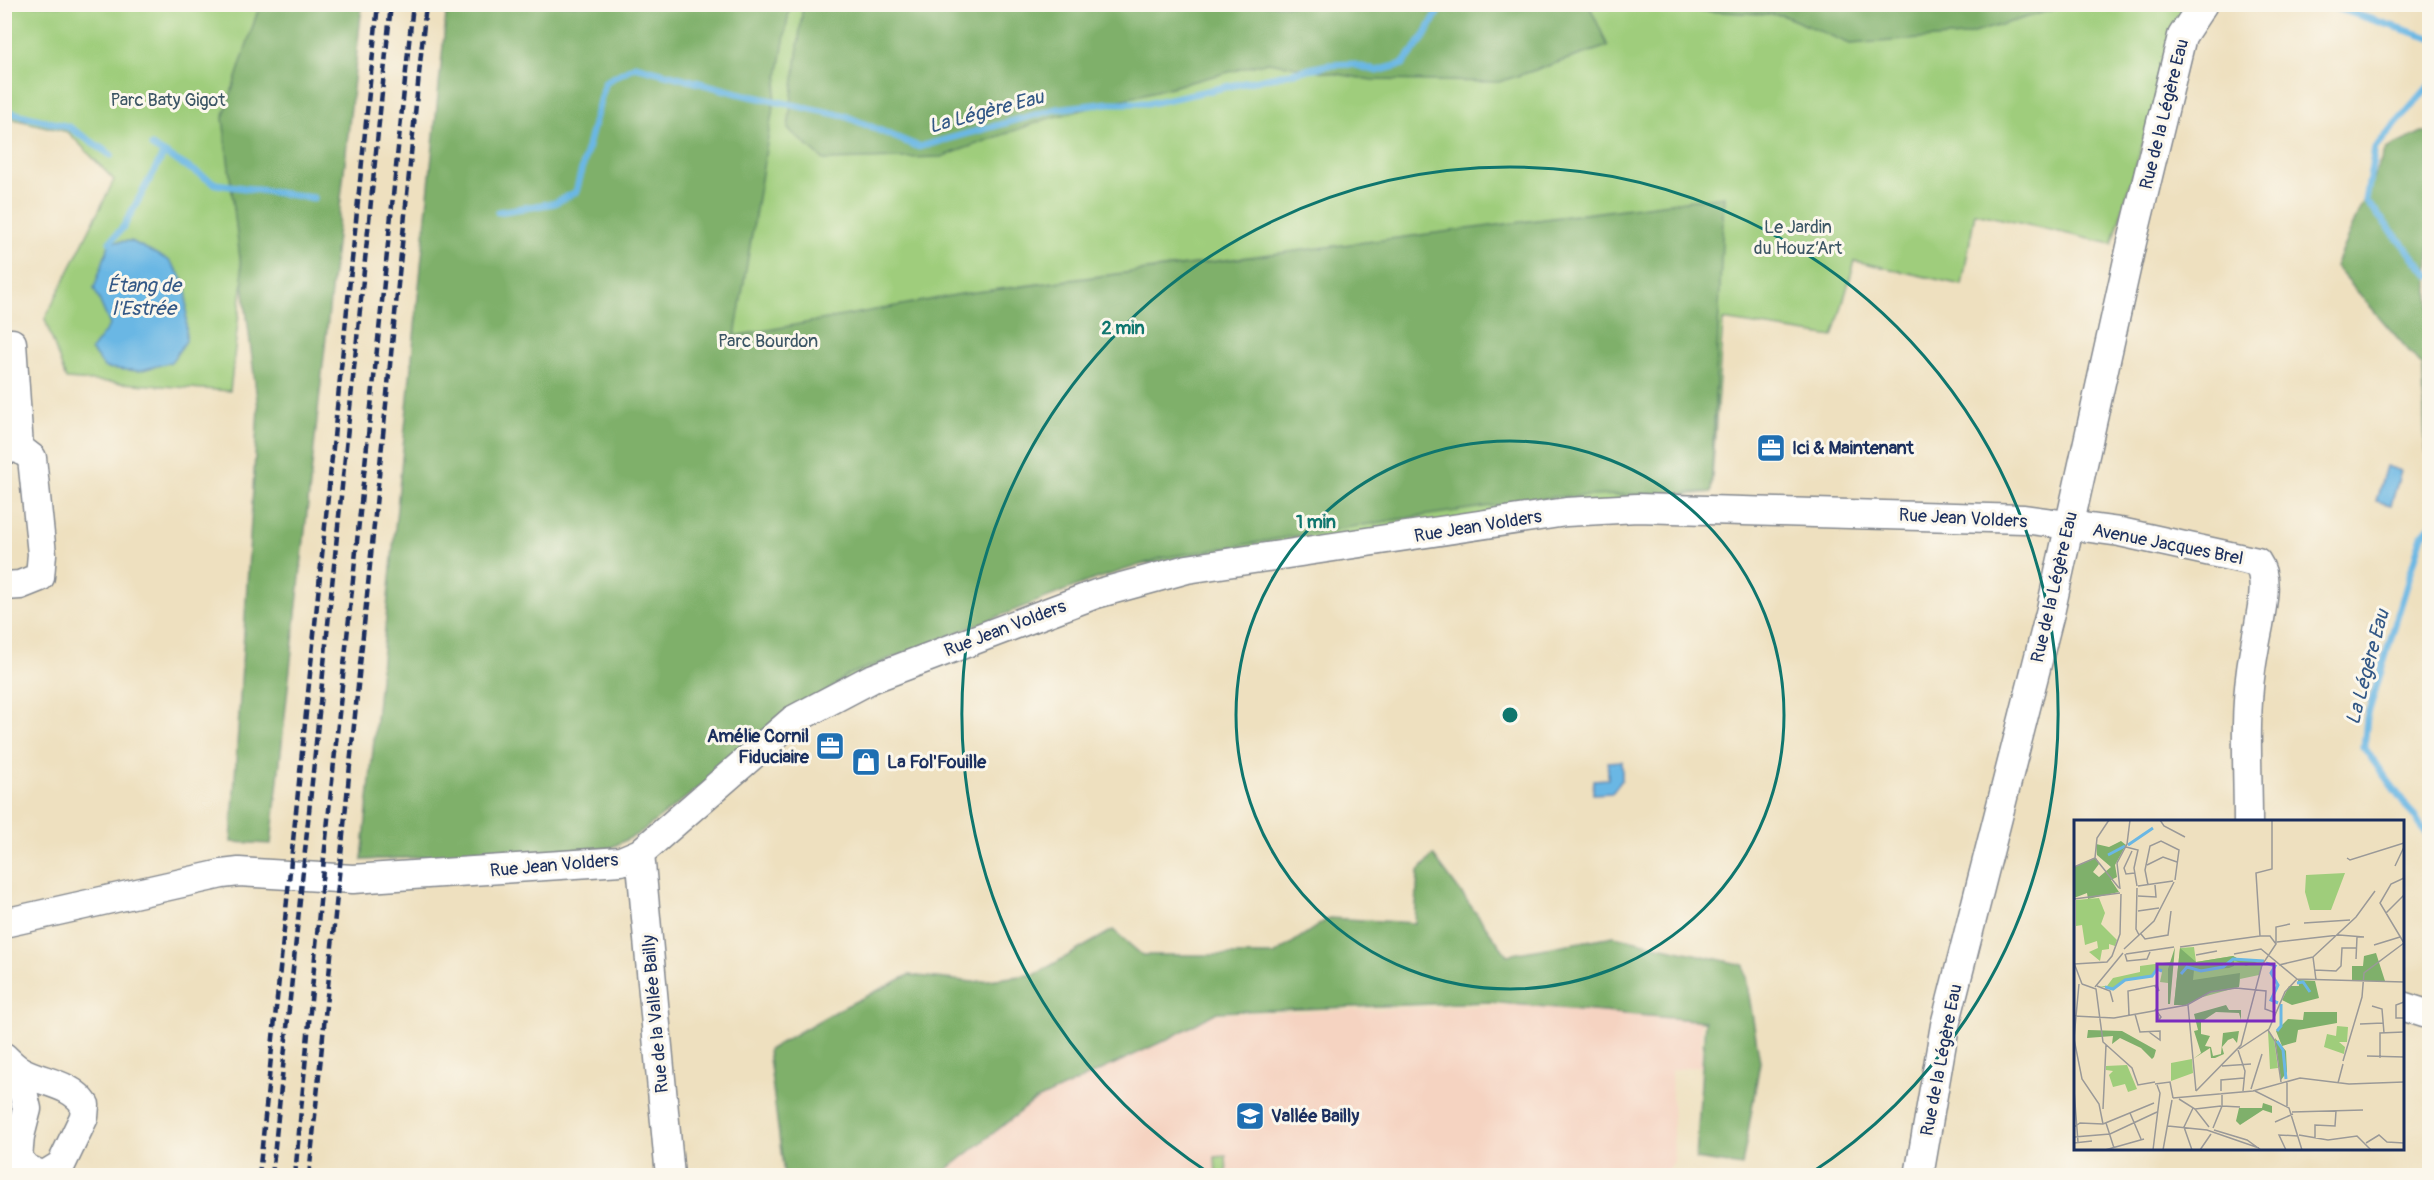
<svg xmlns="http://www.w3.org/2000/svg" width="2434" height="1180" viewBox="0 0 2434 1180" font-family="Pangolin,sans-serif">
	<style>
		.built { fill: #f5d3c1 }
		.green { fill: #9fcd7b; stroke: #5d7e6c; stroke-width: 1.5 }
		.forest { fill: #7fb06b; stroke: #4d7064; stroke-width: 1.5 }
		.water { fill: #6ab7e4; stroke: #4273a1; stroke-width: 1.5 }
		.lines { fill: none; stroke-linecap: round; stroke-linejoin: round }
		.stream { stroke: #6ab7e4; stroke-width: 7 }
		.minor-casing { stroke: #84888e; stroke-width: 31 }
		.minor { stroke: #fff; stroke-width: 28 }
		.rail { stroke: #1b2f5e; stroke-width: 4.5; stroke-dasharray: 9 4.5; stroke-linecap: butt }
		.ring { fill: none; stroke: #0f766e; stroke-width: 3 }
		.labels { text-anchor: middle; stroke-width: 6; stroke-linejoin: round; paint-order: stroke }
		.park-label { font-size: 18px; fill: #3c5665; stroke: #fbf7ec }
		.street-label { font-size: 18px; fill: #1b2f5e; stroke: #fbf7ec }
		.poi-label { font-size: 18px; font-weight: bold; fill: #1b2f5e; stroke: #fbf7ec; text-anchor: start }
		.water-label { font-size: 20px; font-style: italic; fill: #335886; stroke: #fbf7ec }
		.inset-river { fill: none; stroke: #6ab7e4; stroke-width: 3 }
		.inset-road { fill: none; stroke: #9a9998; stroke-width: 1.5 }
		.view { fill: #7b2cbf; fill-opacity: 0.15; stroke: #7b2cbf; stroke-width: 3 }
		.inset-edge { fill: none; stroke: #1b2f5e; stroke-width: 3 }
		.centre { fill: #0f766e; stroke: #fbf7ec; stroke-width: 3 }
		.ring-label { font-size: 18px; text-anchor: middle; font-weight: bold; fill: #0f766e; stroke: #fbf7ec; stroke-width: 6; stroke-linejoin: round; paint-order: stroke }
	</style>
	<rect width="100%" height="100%" fill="#fbf7ec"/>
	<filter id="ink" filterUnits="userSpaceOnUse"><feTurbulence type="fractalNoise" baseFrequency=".0167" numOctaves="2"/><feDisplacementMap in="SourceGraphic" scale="12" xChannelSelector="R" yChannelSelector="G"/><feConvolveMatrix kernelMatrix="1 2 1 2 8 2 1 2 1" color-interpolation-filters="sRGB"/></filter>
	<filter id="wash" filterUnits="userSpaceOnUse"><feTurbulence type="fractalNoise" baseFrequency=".008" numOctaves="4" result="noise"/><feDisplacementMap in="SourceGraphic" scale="24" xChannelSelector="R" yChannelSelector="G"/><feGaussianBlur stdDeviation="1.35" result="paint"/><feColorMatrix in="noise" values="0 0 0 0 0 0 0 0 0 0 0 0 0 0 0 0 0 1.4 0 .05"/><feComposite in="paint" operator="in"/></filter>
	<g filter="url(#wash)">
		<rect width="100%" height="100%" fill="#eee0bf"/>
		<path class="built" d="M1701,994V1066L1671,1070L1674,1162L1664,1175H835L958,1034L1222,1014L1521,1005Z"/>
		<path class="green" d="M4,5H275L230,391L66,379L45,319L114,180L68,132L5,117Z
			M447,5H2192L2180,23L2112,244L1975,213L1962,285L1855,261L1833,337L1723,320L1711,492L1108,569L906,648L610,848L362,860L436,268Z
			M1226,1156L1227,1175H1216L1215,1157Z"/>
		<path class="forest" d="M260,4L362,5L271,844L231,842L258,408L223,118Z
			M447,5H790L735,336L961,294L1724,196L1711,492L1554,497L1400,519L1162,558L1087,582L848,675L638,834L610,848L362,860Z
			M803,5H1589L1608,46L1499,82L1372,80L1268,62L1047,119L941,157L824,160L788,129Z
			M1677,5H2069L1963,36L1850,44L1782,15L1683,10Z
			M2422,132H2429V462L2425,451L2423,367L2335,266L2386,149Z
			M1433,855L1507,955L1614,936L1744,965L1760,1062L1742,1166L1696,1159L1705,1021L1489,1002L1217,1012L1170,1038L1033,1102L940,1175H784L768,1050L836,1011L909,975L973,982L1036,974L1113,930L1142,955H1274L1329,918L1415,923L1418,872Z"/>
		<path class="water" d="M131,241L170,261L187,285L186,341L171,362L139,371L105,368L91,350L110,325L94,288L110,242Z
			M2386,466L2401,471L2391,505L2376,501Z
			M1622,761V780L1612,793L1593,794V780L1608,779V762Z"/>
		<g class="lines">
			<path class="stream" d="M2323,4L2430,38
				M2430,85L2375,148L2366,201L2430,276
				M4,111L69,127L111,155
				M152,146L216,184L314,198
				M498,212L555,203L576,192L605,82L635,66L745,95L845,116L919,147L1056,109L1109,103H1151L1328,65L1352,64L1377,71L1403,64L1424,37L1442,4
				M110,242L124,226L164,153
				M2430,526L2422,535L2367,717L2364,748L2430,838"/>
		</g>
	</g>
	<g filter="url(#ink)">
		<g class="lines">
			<g class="minor-casing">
				<path id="minor" d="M12,343L19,448
					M4,449L19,448L32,458L42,554L40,577L20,585L4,586
					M640,853L670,1176
					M4,923L222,874L239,872L353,879L621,861L640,853L793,720L871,679L1096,594L1187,569L1566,512L1637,508L2024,519L2120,532L2257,562C2269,579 2262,605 2259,625C2256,640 2253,655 2251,670C2244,720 2248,771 2248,822
					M2402,1006L2430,1015
					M4,1057C9,1062 14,1067 19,1070C41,1083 70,1082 85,1105L84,1117L61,1165L43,1176
					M18,1070L27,1109L20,1136L18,1158L26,1168L43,1176
					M1919,1176L1945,1025L2051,609L2132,242L2182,36L2203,4"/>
			</g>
			<use href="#minor" class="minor"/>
			<path class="rail" d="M259,1176L378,4
				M272,1176L391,4
				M295,1176L324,858L413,4
				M309,1176L426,4"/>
		</g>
	</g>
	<g class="ring">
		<circle cx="1510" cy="715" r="274"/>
		<path d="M1212 1175A548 548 0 1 1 1808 1175"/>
	</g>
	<defs>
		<g id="office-square" transform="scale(1.5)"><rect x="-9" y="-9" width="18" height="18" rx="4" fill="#1f6fb2" stroke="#fbf7ec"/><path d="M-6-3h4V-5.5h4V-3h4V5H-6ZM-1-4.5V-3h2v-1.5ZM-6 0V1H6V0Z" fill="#fff"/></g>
		<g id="shop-square" transform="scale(1.5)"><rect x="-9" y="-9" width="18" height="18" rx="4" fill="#1f6fb2" stroke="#fbf7ec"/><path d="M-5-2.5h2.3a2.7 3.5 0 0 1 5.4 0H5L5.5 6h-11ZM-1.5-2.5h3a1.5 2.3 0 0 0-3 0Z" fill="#fff"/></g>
		<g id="school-square" transform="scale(1.5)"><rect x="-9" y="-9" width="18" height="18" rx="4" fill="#1f6fb2" stroke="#fbf7ec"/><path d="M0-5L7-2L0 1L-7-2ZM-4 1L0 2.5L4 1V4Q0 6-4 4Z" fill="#fff"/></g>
	</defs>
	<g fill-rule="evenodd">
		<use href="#office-square" x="1771" y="448"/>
		<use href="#office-square" x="830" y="746"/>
		<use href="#shop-square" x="866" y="762"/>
		<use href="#school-square" x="1250" y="1116"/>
	</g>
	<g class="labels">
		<g class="park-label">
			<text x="168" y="106">Parc Baty Gigot</text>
			<text x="1798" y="233">Le Jardin<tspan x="1798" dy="21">du Houz’Art</tspan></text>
			<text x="768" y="347">Parc Bourdon</text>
		</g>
		<g class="street-label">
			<text transform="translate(2164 114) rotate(-76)" y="6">Rue de la Légère Eau</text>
			<text transform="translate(1963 518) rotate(3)" y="6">Rue Jean Volders</text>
			<text transform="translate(1478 526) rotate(-9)" y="6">Rue Jean Volders</text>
			<text transform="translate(2168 544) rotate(11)" y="6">Avenue Jacques Brel</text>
			<text transform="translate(2054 587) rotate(-77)" y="6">Rue de la Légère Eau</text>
			<text transform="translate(1005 628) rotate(-21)" y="6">Rue Jean Volders</text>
			<text transform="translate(554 865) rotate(-5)" y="6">Rue Jean Volders</text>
			<text transform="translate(655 1014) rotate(-95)" y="6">Rue de la Vallée Bailly</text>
			<text transform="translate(1941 1060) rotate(-79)" y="6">Rue de la Légère Eau</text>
		</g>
		<g class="poi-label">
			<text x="1792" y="454">Ici &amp; Maintenant</text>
			<text x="809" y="742" text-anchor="end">Amélie Cornil<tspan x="809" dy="21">Fiduciaire</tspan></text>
			<text x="887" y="768">La Fol'Fouille</text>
			<text x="1271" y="1122">Vallée Bailly</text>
		</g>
		<g class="water-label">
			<text transform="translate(986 111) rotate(-15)" y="7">La Légère Eau</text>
			<text x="144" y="292">Étang de<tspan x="144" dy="23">l'Estrée</tspan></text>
			<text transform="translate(2367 667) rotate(-75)" y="7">La Légère Eau</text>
		</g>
	</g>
	<g transform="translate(2074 820)">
		<rect width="330" height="330" fill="#eee0bf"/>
		<path d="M271,53L257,90H236L231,72L232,55ZM25,78L31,93L27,104L43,120L41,126L35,124V129L28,130L26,141L15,132L24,128L23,121L11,125L8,105L2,106V80ZM120,127L122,142L159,136L168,141H190L185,155L166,159L165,167L100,185L106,128ZM96,142L94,163L86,162L88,152L83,149L78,156L51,161L39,169L26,166H33L39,158L66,152V146ZM263,206L274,207L273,222H265L271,227L270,234L250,227L253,214L262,216ZM194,211L200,219L204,248L196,249ZM118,239L119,253L97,261V243ZM53,245L63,269L54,272L51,264L39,267L35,255L39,251L32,250V246Z" fill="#9fcd7b"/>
		<path d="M47,21L52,25L41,45L43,57L37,60L45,72L14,79L13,73L0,78V47L22,38L25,44L19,52L25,57L37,47L23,35L22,24L35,27ZM101,127L96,184H94V149ZM106,128L122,142L159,136L168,141H186L172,146L160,140V146L155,148L120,150L119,160L166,153L165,167L139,171L112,185H100ZM302,133L311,161H278V146H289L290,136ZM224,160L241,161L245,178L218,185L208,180L215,166H225ZM152,185L155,190H167V200L165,193L142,192L127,202V214L136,216L131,226L137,227L139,236L147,234L149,213L165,211L163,223L159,218L154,220L148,227L150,234L141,238H137L136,228L119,239L127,233L120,211L124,210L120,194ZM230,192H263V203L224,210L222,222L208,226L202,211L214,199L229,200ZM14,210L48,211L82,230L80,237L78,239L67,228L46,218L38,224L39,216L13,218ZM201,218L212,231L213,252L207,260ZM189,283L198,286V293L189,290L166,305L162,301L165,288H188Z" fill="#7fb06b"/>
		<path class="inset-river" d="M54,25L79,8M34,35L51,26M192,143L201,146L197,153L204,165L197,180L204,183M107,154L113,147L127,151L149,147L159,139L190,141M223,163L229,162L236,172M31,167L39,169L51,160L78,156L83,149L88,151M203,211L207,206V184M203,221L209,230L212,259"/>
		<path class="inset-road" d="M86,0L90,6L111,17M52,27L64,30L60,48L63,66M58,31L50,48L52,54L61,53M21,38L45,68M21,38L23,18L35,0M273,38L276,40L330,23M73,45L89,37L103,42M321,46L330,27M0,47L21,38M330,58L317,64L306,83L330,123M74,65L71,50L76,26L87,21L105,30L101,60M64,66L99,61M63,68L62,109L65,115M46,69L43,43L53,24L56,0M64,76L82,77L81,65M0,79L46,73M64,91L85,88M312,93L330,75M230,103L276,100M67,114L71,119L94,115L97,91M186,116L182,53L198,49V0M203,122L265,115L290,117M300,125L326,117M106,127L186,116H196L202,124M50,129L80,101L100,62M51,134L53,141L73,139L76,132M52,134L100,127M160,134L187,129L223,159L330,162M122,135L143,131M239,137L282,97L301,71M239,137L242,160M282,139L283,117M0,143L8,164M0,144L33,142L38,136L46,114L47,74M205,145L239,137M241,150L262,151L267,146L268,128H283M8,164L22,169L29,222L58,248L64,265L81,262M23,166L36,171L39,182M21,167L49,133M330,182L322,185V198H330M114,185L122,271M298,186L308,189L310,213M81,189L87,197L85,200L84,195M61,194L66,212L86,211V220L75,212M55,195L54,171L83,165L85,171L81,166M0,196L40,198L113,185L136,172L162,168L192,171L191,189L202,193M286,204L309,203M194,210L201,221L207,262M0,218L5,164M0,219L8,259L25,284L29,304M165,229L195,209L211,172L223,159M164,230L171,251L169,271M293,236L330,237M306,238V213L330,212M269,241L288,177L290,153L330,123M148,246L177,244M264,263L269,244M81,264L96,262L99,278M177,269L188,234M0,270L4,322M122,271L167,225L188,145L202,124V107L216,104M147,271V260L170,258M181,271L215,288L228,330M99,278L179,271L226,258L275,264L330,262M105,279L121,289L135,307M148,286L166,287M213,286V261M29,289L32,225M121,289L147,286M218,292L289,290M56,293L67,319M201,302L219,294M32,303L40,328M29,304L80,283M94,306L133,310L185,328M0,307L6,303L29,304M139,308L148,286V273M140,310L173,320L187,330M225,315L254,320L283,316L297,330M0,317L36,314L83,292M241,318V305L261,306L262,291M0,323L18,321M292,323L305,315L313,322L330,323M31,330L70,319M79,330L86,273L83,265M89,330L98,280M118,330L110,307L119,288M126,330L137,314M212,330L205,315L224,316"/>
		<path class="view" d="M83,144H200V201H83Z"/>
		<rect width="330" height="330" class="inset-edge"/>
	</g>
	<circle cx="1510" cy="715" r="9" class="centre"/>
	<g class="ring-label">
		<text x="1123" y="334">2 min</text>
		<text x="1316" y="528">1 min</text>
	</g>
	<rect width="2434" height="1180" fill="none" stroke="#fbf7ec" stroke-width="24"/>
</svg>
